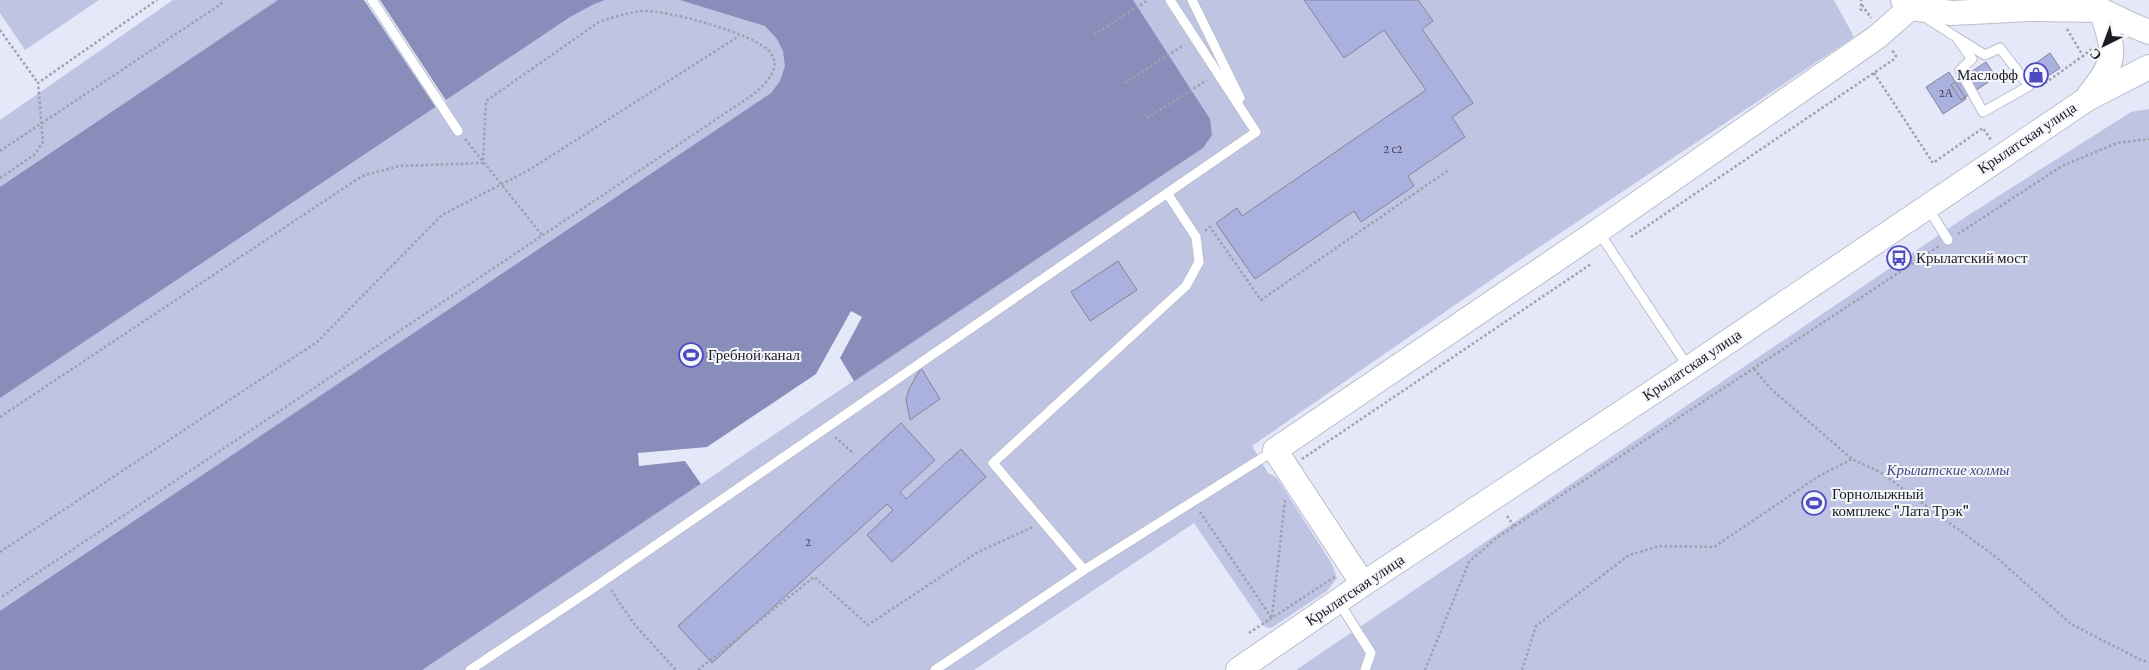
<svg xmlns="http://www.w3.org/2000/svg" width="2149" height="670" viewBox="0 0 2149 670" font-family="'Crimson Pro',serif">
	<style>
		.green { fill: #bfc4e3 }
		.water { fill: #888eb9 }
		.pier { fill: #e5e8f8 }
		.building { fill: #abb1de; stroke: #838594 }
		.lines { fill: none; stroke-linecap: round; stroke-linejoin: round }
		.lane-casing { stroke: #bbbecd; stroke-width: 11 }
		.secondary-casing { stroke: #bbbecd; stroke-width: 26 }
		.path { stroke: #9ea0ac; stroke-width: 2.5; stroke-dasharray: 2.5 2.5; stroke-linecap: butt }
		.lane { stroke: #fff; stroke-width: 9 }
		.secondary { stroke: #fff; stroke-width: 24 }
		.labels { text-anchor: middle; stroke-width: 4; stroke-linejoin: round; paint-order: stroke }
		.number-label { font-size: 12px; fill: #3f4151 }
		.poi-label { font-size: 15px; fill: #1b1c22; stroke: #f5f6fc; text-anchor: start }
		.street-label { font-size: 15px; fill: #1b1c22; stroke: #f5f6fc }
		.park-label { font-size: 15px; font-style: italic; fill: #444881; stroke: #f5f6fc }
	</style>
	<rect width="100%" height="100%" fill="#e5e8f8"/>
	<path class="green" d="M0,0H99L25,50L0,13Z
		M173,0H1834L1854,37L1514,264L1252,446L1268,473L1277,478L1332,564L1337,578L1327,591L1271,628L1265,627L1194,523L974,670H0V120Z
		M2149,109V670H1296L1967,216L2131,112Z"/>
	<path class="water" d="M278,0H605L594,4L570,17L0,398V187Z
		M680,0H1133L1210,119L1212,135L1203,148L422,670H0V611L771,93L780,81L785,66L783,51L777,39L765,26Z"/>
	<path class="pier" d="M364,0H380L447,102L437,109Z
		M851,311L862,317L840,358L854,381L701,484L685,461L639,466L638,453L707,447L816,374Z"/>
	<path class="building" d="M1304,0H1418L1433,21L1422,29L1473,103L1452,117L1465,137L1408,176L1414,186L1361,222L1354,211L1255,279L1216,223L1237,208L1242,216L1426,90L1384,30L1344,58Z
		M2050,53L2060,68L2036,84L2026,70Z
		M1986,62L1996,77L1961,100L1951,85Z
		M1949,72L1966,99L1943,114L1926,87Z
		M1118,261L1137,290L1090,321L1071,292Z
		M921,368L940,399L910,420L906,400L909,389Z
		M901,423L935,460L900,492L906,499L961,449L986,477L892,562L867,535L893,510L887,504L712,663L678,626Z"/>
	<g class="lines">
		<g class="lane-casing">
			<path id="lane" d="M372,0L458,131
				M1170,0L1256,132
				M1192,0L1240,98
				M1925,17L1956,37L1972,59L1960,70L1983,112L2029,86L2000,48L1985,55L1956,37
				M1928,208L1948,240
				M1598,231L1689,368
				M1084,570L993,463L1186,286L1199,262L1196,237L1167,193
				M1338,601L1371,653L1365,670
				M470,670L589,591L1256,132
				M935,670L1084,570L1275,450"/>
		</g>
		<g class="secondary-casing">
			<path id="secondary" d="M1903,0L1910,8L1952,13L2030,9L2101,10
				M2094,7L2132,25L2149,32
				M2089,95C2118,59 2115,52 2101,10
				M1363,584L1275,450L1598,231L1877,37L1910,8L1912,0
				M1238,670L1363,584L1689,368L2087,99L2149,67"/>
		</g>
		<path class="path" d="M1862,5L1871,18
			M1861,11V0
			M2067,29L2083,56L2092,49
			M0,30L38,83
			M1094,35L1148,0
			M1874,73L1933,163L1983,128L1991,140
			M1125,83L1184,45
			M2041,86L2083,56
			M1147,118L1207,80
			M465,139L542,235
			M0,151L221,4V0
			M0,178L34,155L43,142L38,83L157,0
			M1205,231L1210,227L1261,300L1450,169
			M1958,234L2062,166L2117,143L2149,139
			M1631,237L1893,60L1896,56L1892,50
			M1899,252L1909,266
			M1754,369L1771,389L1852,459L1880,472L1996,557L2071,624L2141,660L2149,662
			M0,417L362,176L399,166L483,163L486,101L599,22C614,17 629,12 644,11C667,10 756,34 770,52C783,68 765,84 754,94L0,598
			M835,437L854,454
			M1302,459L1591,264
			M1200,512L1271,617
			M1507,516L1514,526
			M0,552L317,342L442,215L529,170L739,36
			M611,590L635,625L676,670
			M1272,617L1285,500
			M1249,633L1336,576
			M698,670L814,577L868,625L978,552L1033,527
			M1425,670L1469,562L1495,539L1939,246
			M1522,670L1536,626L1629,555L1660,546L1714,547L1819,476L1852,459"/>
		<use href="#lane" class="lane"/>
		<use href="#secondary" class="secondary"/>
	</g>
	<defs>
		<g id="shop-ring" transform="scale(1.25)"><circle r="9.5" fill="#f5f6fc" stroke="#4e4bc2" stroke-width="1.5"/><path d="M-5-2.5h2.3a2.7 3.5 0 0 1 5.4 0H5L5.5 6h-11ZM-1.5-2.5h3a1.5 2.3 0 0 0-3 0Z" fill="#4e4bc2"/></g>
		<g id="bus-ring" transform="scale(1.25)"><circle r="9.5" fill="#f5f6fc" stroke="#4e4bc2" stroke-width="1.5"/><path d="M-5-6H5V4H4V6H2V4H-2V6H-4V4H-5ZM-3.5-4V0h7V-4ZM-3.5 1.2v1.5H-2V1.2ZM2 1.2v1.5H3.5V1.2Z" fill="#4e4bc2"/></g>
		<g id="stadium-ring" transform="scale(1.25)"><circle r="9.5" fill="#f5f6fc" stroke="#4e4bc2" stroke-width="1.5"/><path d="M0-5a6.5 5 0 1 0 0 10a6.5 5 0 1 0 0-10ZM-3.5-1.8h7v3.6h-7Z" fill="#4e4bc2"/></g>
	</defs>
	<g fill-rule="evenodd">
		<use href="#shop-ring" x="2036" y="75"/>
		<use href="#bus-ring" x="1899" y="258"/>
		<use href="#stadium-ring" x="691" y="355"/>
		<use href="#stadium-ring" x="1814" y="503"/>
	</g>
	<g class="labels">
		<g class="number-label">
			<text x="1946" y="97">2А</text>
			<text x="1393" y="153">2 с2</text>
			<text x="808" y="546">2</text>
		</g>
		<g class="poi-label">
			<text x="2018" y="80" text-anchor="end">Маслофф</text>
			<text x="1916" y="263">Крылатский мост</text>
			<text x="708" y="360">Гребной канал</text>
			<text x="1832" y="499">Горнолыжный<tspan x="1832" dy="17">комплекс "Лата Трэк"</tspan></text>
		</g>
		<g class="street-label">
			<text transform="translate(2027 138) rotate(-34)" y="5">Крылатская улица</text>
			<text transform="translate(1692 365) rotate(-34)" y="5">Крылатская улица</text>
			<text transform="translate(1355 590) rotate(-34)" y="5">Крылатская улица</text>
		</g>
		<g class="park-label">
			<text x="1948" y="475">Крылатские холмы</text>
		</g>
	</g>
	<g transform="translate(2104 45) rotate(222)" stroke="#f5f6fc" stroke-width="4" paint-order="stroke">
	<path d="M0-4L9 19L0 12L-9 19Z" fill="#1b1c22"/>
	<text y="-8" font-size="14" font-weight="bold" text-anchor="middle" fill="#1b1c22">С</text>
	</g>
</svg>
